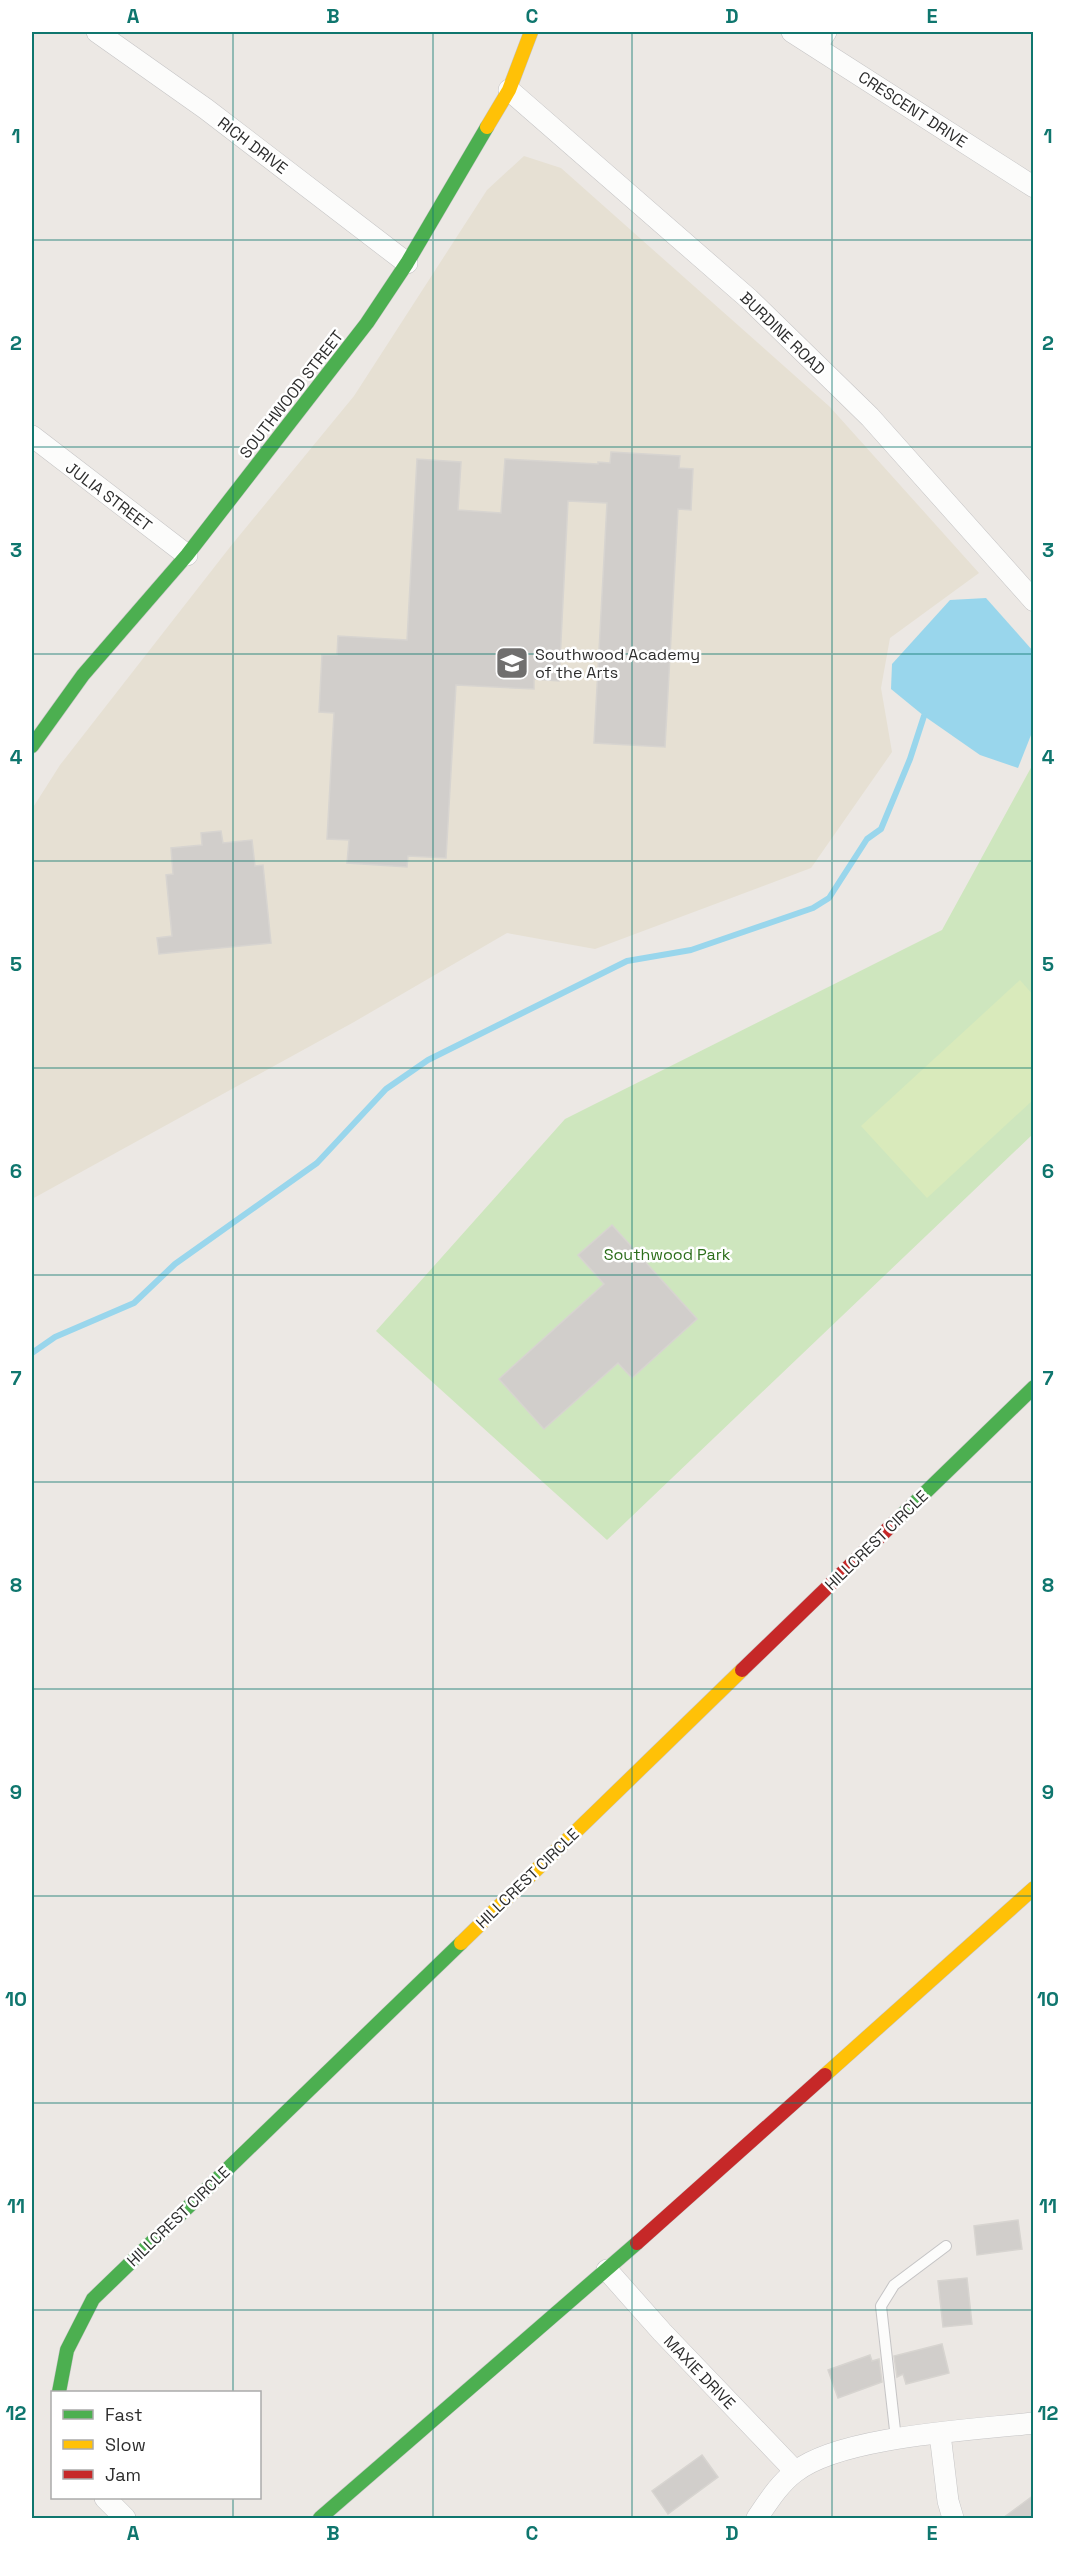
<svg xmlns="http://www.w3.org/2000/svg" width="1065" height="2550" viewBox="0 0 1065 2550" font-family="'Space Grotesk',sans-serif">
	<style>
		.education { fill: #e6e0d3 }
		.green { fill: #cee6be }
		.pitch { fill: #d9eabb }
		.water { fill: #99d6ec }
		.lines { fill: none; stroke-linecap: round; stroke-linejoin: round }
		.stream { stroke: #99d6ec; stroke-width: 6 }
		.building { fill: #d1cecb; stroke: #d7d4d0; stroke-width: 1.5 }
		.lane-casing { stroke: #c5c4c5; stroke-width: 12 }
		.street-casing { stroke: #c5c4c5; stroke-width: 22 }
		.fast-casing { stroke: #c5c4c5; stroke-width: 15 }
		.slow-casing { stroke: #c5c4c5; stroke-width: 15 }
		.jam-casing { stroke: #c5c4c5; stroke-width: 15 }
		.lane { stroke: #fcfcfb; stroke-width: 10 }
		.street { stroke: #fcfcfb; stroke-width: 21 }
		.fast { stroke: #4caf50; stroke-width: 14 }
		.slow { stroke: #ffc107; stroke-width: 14 }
		.jam { stroke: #c62828; stroke-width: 14 }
		.grid { fill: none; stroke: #0f766e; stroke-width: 1.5; stroke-opacity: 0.55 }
		.labels { text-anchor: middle; stroke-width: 5; stroke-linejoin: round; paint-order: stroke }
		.street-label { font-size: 16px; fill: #2e2e2e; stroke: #fff }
		.poi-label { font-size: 16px; fill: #2e2e2e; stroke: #fff; text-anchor: start }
		.park-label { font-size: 16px; fill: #2c6e1b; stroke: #fff }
		.neatline { fill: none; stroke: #0f766e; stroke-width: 2 }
		.grid-label { font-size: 20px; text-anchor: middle; font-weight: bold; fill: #0f766e }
	</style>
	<rect width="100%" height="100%" fill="#ece8e4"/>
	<path class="education" d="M524,156L561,168L830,407L979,573L890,638L881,688L892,752L811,868L595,949L507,933L354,1022L32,1199V809L60,765L230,547L354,396L487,190Z"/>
	<path class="green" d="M1033,764V1134L607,1540L376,1331L565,1119L942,930Z"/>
	<path class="pitch" d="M1020,980L1033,995V1100L927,1198L861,1126Z"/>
	<path class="water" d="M986,598L1033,651V730L1018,768L980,755L924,716L891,689L892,664L950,600Z"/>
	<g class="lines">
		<path class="stream" d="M32,1353L55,1337L134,1303L175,1264L317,1163L386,1089L428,1060L627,961L691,950L813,908L829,898L867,839L881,829L910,759L924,716"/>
	</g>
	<path class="building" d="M611,452L680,456L679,468L693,469L691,510L678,509L665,747L594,743L607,503L568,501L559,681L534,679V689L456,685L446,858L408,856L407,867L347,863L349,840L327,839L334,713L319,712L322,655H337L338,636L407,640L417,459L461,462L458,510L501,513L505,459L598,464V462L610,463Z
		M221,831L223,843L252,840L255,866L263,865L271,943L159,954L157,938L172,936L166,875L173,874L171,848L202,845L201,833Z
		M612,1225L697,1319L632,1378L618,1363L544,1429L499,1379L604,1284L578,1255Z
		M1018,2220L1022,2249L977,2255L974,2226Z
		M967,2278L972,2324L943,2327L938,2281Z
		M942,2344L949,2373L906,2384L903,2374L897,2377L894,2356Z
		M870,2355L872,2361L879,2359L882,2382L838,2398L828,2370Z
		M702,2455L718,2477L668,2514L652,2491Z
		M1034,2495V2518H1003Z"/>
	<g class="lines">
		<g class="lane-casing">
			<path id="lane" d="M896,2439L881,2306L894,2285L946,2246"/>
		</g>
		<g class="street-casing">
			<path id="street" d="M97,32L206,109L407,263
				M792,32L1034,187
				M816,47L826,32
				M509,90L749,299L870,417L1034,601
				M32,436L187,555
				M607,2270L662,2332L795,2471
				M940,2434L948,2501L953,2518
				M105,2498L125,2518
				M757,2518C768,2502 779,2484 795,2472C841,2436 973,2430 1034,2423"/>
		</g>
		<g class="fast-casing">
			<path id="fast" d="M32,746L83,675L187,555L367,323L407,263L487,127
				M899,1518L1034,1387
				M59,2392L67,2350L93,2299L461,1943
				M320,2518L637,2243"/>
		</g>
		<g class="slow-casing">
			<path id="slow" d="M487,127L509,90L531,32
				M461,1943L742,1670
				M825,2075L1034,1888"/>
		</g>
		<g class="jam-casing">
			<path id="jam" d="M742,1670L899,1518
				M637,2243L825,2075"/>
		</g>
		<use href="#lane" class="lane"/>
		<use href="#street" class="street"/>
		<use href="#fast" class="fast"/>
		<use href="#slow" class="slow"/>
		<use href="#jam" class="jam"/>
	</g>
	<path class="grid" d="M233,32V2392M433,32V2518M632,32V2518M832,32V2518M32,240H1034M32,447H1034M32,654H1034M32,861H1034M32,1068H1034M32,1275H1034M32,1482H1034M32,1689H1034M32,1896H1034M32,2103H1034M32,2310H1034M233,2498V2518"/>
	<defs>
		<g id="school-square" transform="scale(1.725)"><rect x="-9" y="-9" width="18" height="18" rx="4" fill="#706f6e" stroke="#fff"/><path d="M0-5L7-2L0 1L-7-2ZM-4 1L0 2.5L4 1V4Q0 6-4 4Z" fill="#fff"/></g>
	</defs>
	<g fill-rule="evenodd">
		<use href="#school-square" x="512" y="663"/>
	</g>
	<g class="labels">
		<g class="street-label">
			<text transform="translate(913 109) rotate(33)" y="6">CRESCENT DRIVE</text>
			<text transform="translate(253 145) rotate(37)" y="6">RICH DRIVE</text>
			<text transform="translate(783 333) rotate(44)" y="6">BURDINE ROAD</text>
			<text transform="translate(291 394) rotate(-52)" y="6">SOUTHWOOD STREET</text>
			<text transform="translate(109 496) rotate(37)" y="6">JULIA STREET</text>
			<text transform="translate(876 1540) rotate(-44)" y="6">HILLCREST CIRCLE</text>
			<text transform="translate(527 1878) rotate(-44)" y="6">HILLCREST CIRCLE</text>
			<text transform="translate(178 2216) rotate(-44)" y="6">HILLCREST CIRCLE</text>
			<text transform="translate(700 2372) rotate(46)" y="6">MAXIE DRIVE</text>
		</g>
		<g class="poi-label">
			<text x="535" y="660">Southwood Academy<tspan x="535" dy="18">of the Arts</tspan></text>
		</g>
		<g class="park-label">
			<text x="667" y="1260">Southwood Park</text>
		</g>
	</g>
	<rect width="1065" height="2550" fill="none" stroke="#ffffff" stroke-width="66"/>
	<rect x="51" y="2391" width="210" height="108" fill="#ffffff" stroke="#ababab" stroke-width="1.5"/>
	<rect x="63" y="2410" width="30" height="9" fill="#4caf50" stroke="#ababab" stroke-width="1.5"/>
	<text x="105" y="2421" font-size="18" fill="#2e2e2e">Fast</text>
	<rect x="63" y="2440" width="30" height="9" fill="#ffc107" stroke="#ababab" stroke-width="1.5"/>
	<text x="105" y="2451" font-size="18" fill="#2e2e2e">Slow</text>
	<rect x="63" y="2470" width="30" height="9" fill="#c62828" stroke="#ababab" stroke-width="1.5"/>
	<text x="105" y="2481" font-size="18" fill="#2e2e2e">Jam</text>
	<rect x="33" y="33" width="999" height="2484" class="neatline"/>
	<g class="grid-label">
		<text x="133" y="23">A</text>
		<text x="333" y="23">B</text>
		<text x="532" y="23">C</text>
		<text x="732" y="23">D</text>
		<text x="932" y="23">E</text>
		<text x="16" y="143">1</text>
		<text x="1048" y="143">1</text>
		<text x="16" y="350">2</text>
		<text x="1048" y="350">2</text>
		<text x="16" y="557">3</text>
		<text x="1048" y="557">3</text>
		<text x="16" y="764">4</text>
		<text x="1048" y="764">4</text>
		<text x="16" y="971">5</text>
		<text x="1048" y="971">5</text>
		<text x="16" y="1178">6</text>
		<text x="1048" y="1178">6</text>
		<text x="16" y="1385">7</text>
		<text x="1048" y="1385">7</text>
		<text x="16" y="1592">8</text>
		<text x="1048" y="1592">8</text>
		<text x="16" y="1799">9</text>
		<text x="1048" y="1799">9</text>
		<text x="16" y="2006">10</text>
		<text x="1048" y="2006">10</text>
		<text x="16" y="2213">11</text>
		<text x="1048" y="2213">11</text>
		<text x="16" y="2420">12</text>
		<text x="1048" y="2420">12</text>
		<text x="133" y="2540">A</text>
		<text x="333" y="2540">B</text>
		<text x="532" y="2540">C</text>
		<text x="732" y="2540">D</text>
		<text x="932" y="2540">E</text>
	</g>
</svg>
